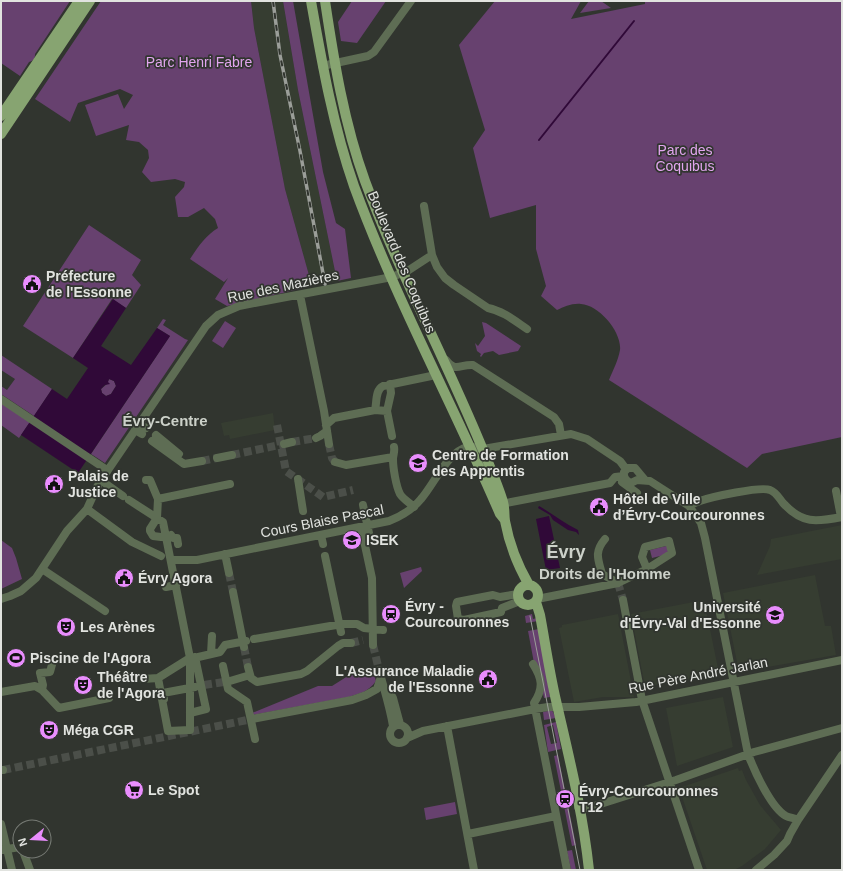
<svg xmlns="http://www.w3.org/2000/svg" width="843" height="871" viewBox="0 0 843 871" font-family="Arial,sans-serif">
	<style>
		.built { fill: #363d31 }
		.green { fill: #67416f; fill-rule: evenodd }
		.water { fill: #300938; fill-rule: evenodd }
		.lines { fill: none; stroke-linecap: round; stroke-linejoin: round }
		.stream { stroke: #300938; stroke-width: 2 }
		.minor-tunnel { stroke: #4b4f49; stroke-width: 8; stroke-dasharray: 8 4; stroke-linecap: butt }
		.minor { stroke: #5e6d54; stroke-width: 8 }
		.major { stroke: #87a471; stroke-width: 10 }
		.tram { stroke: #9b9e99; stroke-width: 1 }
		.rail-casing { stroke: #9b9e99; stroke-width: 3.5 }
		.rail { stroke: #31352f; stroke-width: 2; stroke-dasharray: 6; stroke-linecap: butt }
		.labels { text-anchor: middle; stroke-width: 3.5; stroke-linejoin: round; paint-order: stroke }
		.park-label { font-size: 14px; fill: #e2a5ef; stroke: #31352f }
		.street-label { font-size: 14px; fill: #e1e3df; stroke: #31352f }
		.poi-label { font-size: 14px; font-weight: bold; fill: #e1e3df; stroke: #31352f; text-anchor: start }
		.neighbourhood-label { font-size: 15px; font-weight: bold; fill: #ccd1c9; stroke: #31352f }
		.district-label { font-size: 18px; font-weight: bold; fill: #ccd1c9; stroke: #31352f }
	</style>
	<rect width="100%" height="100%" fill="#31352f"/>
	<path class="built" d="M251,1H283L298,90L337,281L312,286L285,189L254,28Z
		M273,413L275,430L230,439L229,435L224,436L221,423Z
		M842,525V559L757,575L770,546L771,539Z
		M815,575L825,626H831L836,655L739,672L723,593Z
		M704,600L719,673L645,687L631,614Z
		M618,614L634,697H603L574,702L559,628L562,627V625Z
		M723,697L733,747L677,766L666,708Z
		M738,768L739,771L742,770L746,780L760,805L781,830L765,849L742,866L734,870H707L679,788Z"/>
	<path class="green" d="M1,1H70L35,54C35,59 33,61 29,62L20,76L1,63Z
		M101,1H251L254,28L285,189L312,286L227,306L215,299L228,278L224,282L190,259C198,247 205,236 218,228L215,219L204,208L188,217H178L175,197L184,187L185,182L175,179L151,182L142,172L149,158L148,150L139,142L126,140L129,125L96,136L85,105L118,94L124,109L133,95L120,89L78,103L70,122L35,99Z
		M283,1H293L323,172L336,223L345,229L351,278L337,281L298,90Z
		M352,1H386L357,43L341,41L338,22Z
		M495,1H581L571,19L645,4V1H842V437L762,454L747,468L609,380C613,370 618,361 620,350C622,332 599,305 581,304C572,303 564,307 557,310L541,296L546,286L536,249V205L490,218L473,148L485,130L459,45Z
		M589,1H601L611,8L580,13Z
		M89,225L141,260L132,275L141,285L126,308L112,299L73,358L23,326Z
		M163,319L166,320L163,325L185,339L188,340L105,463L91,454L170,336L157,328Z
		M225,321L236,328L223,348L212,341Z
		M482,322L486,323L521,346L518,351L499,355L493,351L484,353L481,357L480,356L481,354L477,351L475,343L478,346L485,336Z
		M1,355L52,389L34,416L1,394V386L7,390L15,379L1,370Z
		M109,379L114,381L116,386L111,394L106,396L102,393L101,389L107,384Z
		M1,403L30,422L19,438L1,425Z
		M1,540L12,548L16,558L22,579L1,589Z
		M670,545L672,553L652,558L650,550Z
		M421,567L422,571L404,588L400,573Z
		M532,614L533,619L537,618L538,621L526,623L525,616Z
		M539,629L550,697L544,698L538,668L534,663L528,631Z
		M364,670L369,671L374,674L376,681C368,692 361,693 349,697L253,715L252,713L318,686H332L351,674Z
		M552,710L556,718L544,720L543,712Z
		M556,722L561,749L548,752L544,725ZM553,725L557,743L551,744L547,727Z
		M558,755L576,845L572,846L554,756Z
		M455,802L457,814L426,820L424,808Z
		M572,850L576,870H571L567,851Z"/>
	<path class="water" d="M113,299L126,308L101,346L131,365L157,328L170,336L78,473L21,435L52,389L67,399L88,368L73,358ZM109,379L114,381L116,386L111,394L106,396L102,393L101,389L105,385L110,384L108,382Z
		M539,506C553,514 564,523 578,530L579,535L576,532L568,530L553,520L550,515L538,508Z
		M549,516L560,568L546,570L536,519Z"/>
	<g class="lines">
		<path class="stream" d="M539,140L634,21"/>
		<path class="minor-tunnel" d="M277,425L286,471L323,497L353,490
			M292,442L316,438
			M329,444L332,458L335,462
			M232,455L284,444
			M202,461L217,458
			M229,573L233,592
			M618,583L623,600
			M351,643L363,640
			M373,645L379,670
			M244,647L248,667
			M204,685L230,681
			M3,770L252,719"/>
		<path class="minor" d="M322,66L368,56L374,52L411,1
			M424,206L432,255L437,267L445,278L454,285L488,308C503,311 515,321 527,329
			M300,295L324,411L329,444
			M446,360C456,373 460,364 473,365L554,417L559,424L561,435
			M390,384L391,393L387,411L392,436
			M1,399L104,468
			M375,410C377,402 375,390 383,386L436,375
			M140,424L146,428
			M326,425L334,418L375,410L387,411
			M135,430L142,434
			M156,435L179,454
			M316,438L320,436L327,431
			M152,441L184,464L202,461
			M284,444L292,442
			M394,447C395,452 393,455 393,459C393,468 396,486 400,494C403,499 410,503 414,507
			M217,458L232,455
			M335,462L346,465L393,457
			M298,479L303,511
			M146,480H150L158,499L157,518L150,529V531L153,536L161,537
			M645,480L635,468H628L624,472C623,478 626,481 631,483L637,480L650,481L689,506L701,523L705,538L748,754C754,770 771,808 786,816C790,818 795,818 798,820
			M622,482L637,493
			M106,484L123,496
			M836,491L841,517
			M158,499L230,484
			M129,500L163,522L190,658H192
			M506,503L610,483L615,477L624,476
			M363,505L369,533
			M689,506C693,504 696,502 700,501C711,497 761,486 770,490C776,492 779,498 783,503C802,524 816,522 842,517
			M87,509L132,542L161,556
			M361,527L372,578L373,645
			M171,535L173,538H177L178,544
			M321,535L323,544
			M605,539C594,552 598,559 602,574L618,583
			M225,554L229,573
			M325,556L341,632
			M174,560H197L389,521C402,516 412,510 421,499C435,483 447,452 468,447C472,446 479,449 483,449L571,434L587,439L620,461L626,469
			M42,569L105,611
			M166,587L176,585
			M233,592L244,647
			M518,594L500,597L493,595L457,602L456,606L458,619L464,620L501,612L502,608L520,601
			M1,599L10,596L21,591L36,578L67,531L87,509L97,487L108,470L206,326L218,315L239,306L392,277L409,270L432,255
			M537,599L618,583L647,569L672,553L669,541L645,547L642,557L647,569
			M623,600L642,700L699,870
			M254,639L342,624H357L364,628L383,630
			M211,654L212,636
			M194,658L220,652L225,645L246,641
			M533,664C542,678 544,688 534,703L567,870
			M223,666L228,689L247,702L255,739
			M248,667L251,678L257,682L301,674L307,671L338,646L343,643H351
			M379,670C384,689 390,707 393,726
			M158,678L190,658
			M143,679L158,678L168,731L190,730V658
			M230,681L250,675
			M42,690L43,685L40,673L50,672L53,661
			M389,691L393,698L400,724
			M1,692L35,686L42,690L59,708L109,698
			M164,699L163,693L195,687
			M190,713L206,709L195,657
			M252,719L352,700L366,695L377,689L381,677
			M390 734a9 9 0 1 1 18 0a9 9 0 1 1-18 0Z
			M447,726L474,870
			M407,738L423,731L535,709L548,707H579L636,702L842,660
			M1,770H3
			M578,807L588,808L676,780L754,752L842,728
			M1,824L12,870
			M468,834L556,816
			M1,850L20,847
			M23,851L30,870
			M756,870L774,855L787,841L790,834L798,820L842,755"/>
		<path class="major" d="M311,1C322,63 333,126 354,186C395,298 453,404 500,514L504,519
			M325,1C334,61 344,123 365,181C399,273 446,359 483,450C490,467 498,485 503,502C505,509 504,515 505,521C509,543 518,566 529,585
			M1,116L79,1
			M1,134L90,1
			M518 595a10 10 0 1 1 20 0a10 10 0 1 1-20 0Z
			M536,602L540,615C545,642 549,669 555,696C568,753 583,812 589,870"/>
		<path class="tram" d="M530,616L580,870"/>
		<g class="rail-casing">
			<path id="rail" d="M273,1L280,55L300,151L325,284"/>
		</g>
		<use href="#rail" class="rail"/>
	</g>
	<defs>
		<g id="civic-disc" transform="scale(1)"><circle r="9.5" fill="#e98dfd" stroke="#31352f"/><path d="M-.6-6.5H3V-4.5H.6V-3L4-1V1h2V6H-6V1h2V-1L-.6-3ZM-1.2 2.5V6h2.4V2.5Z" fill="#111"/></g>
		<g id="university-disc" transform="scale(1)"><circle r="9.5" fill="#e98dfd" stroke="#31352f"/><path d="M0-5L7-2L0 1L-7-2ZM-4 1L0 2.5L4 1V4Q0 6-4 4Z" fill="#111"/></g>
		<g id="station-disc" transform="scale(1)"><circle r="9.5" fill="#e98dfd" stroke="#31352f"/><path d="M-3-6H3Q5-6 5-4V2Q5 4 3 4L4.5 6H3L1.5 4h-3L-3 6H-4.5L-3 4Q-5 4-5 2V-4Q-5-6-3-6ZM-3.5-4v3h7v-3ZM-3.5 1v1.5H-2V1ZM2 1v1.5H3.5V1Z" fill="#111"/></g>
		<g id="theatre-disc" transform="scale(1)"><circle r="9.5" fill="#e98dfd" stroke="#31352f"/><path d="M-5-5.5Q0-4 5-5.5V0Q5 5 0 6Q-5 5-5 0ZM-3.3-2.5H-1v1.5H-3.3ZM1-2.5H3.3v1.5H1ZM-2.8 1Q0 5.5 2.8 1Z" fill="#111"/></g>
		<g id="stadium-disc" transform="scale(1)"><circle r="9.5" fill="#e98dfd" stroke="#31352f"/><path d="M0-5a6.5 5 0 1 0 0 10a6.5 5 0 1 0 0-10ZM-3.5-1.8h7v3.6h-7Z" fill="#111"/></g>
		<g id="supermarket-disc" transform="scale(1)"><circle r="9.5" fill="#e98dfd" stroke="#31352f"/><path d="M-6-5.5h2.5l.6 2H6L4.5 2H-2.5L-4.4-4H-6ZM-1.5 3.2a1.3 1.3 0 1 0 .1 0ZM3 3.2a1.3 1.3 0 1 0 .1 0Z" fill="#111"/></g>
	</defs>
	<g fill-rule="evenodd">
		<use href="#civic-disc" x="32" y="284"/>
		<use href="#university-disc" x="418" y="463"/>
		<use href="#civic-disc" x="54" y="484"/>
		<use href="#civic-disc" x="599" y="507"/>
		<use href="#university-disc" x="352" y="540"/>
		<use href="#civic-disc" x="124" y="578"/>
		<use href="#station-disc" x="391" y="614"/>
		<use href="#university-disc" x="775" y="615"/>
		<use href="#theatre-disc" x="66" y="627"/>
		<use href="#stadium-disc" x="16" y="658"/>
		<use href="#civic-disc" x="488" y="679"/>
		<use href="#theatre-disc" x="83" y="685"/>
		<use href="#theatre-disc" x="49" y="730"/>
		<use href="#supermarket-disc" x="134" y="790"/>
		<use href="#station-disc" x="565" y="799"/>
	</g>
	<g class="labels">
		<g class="park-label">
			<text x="199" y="67">Parc Henri Fabre</text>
			<text x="685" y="155">Parc des<tspan x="685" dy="16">Coquibus</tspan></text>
		</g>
		<g class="street-label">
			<text transform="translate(402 262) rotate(67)" y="5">Boulevard des Coquibus</text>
			<text transform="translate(283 286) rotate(-12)" y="5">Rue des Mazières</text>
			<text transform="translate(322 521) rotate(-11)" y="5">Cours Blaise Pascal</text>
			<text transform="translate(698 675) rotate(-11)" y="5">Rue Père André Jarlan</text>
		</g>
		<g class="poi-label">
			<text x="46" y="281">Préfecture<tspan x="46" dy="16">de l'Essonne</tspan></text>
			<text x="432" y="460">Centre de Formation<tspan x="432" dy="16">des Apprentis</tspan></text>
			<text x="68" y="481">Palais de<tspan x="68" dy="16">Justice</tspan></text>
			<text x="613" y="504">Hôtel de Ville<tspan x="613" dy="16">d’Évry-Courcouronnes</tspan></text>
			<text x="366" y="545">ISEK</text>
			<text x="138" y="583">Évry Agora</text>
			<text x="405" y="611">Évry -<tspan x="405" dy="16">Courcouronnes</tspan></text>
			<text x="761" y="612" text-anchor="end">Université<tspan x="761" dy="16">d'Évry-Val d'Essonne</tspan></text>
			<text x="80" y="632">Les Arènes</text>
			<text x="30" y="663">Piscine de l'Agora</text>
			<text x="474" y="676" text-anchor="end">L'Assurance Maladie<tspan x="474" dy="16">de l'Essonne</tspan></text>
			<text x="97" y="682">Théâtre<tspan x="97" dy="16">de l'Agora</tspan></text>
			<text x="63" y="735">Méga CGR</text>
			<text x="148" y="795">Le Spot</text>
			<text x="579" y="796">Évry-Courcouronnes<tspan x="579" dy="16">T12</tspan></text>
		</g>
		<g class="neighbourhood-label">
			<text x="165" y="426">Évry-Centre</text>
			<text x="605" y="579">Droits de l'Homme</text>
		</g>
		<g class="district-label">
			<text x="566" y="558">Évry</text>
		</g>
	</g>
	<rect width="843" height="871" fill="none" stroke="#e1e3df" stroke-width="4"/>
	<g transform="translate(32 839) rotate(252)"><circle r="19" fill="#31352f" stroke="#777b75"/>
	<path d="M0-3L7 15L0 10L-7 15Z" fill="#e98dfd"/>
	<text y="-6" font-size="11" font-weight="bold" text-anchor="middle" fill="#e1e3df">N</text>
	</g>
</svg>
